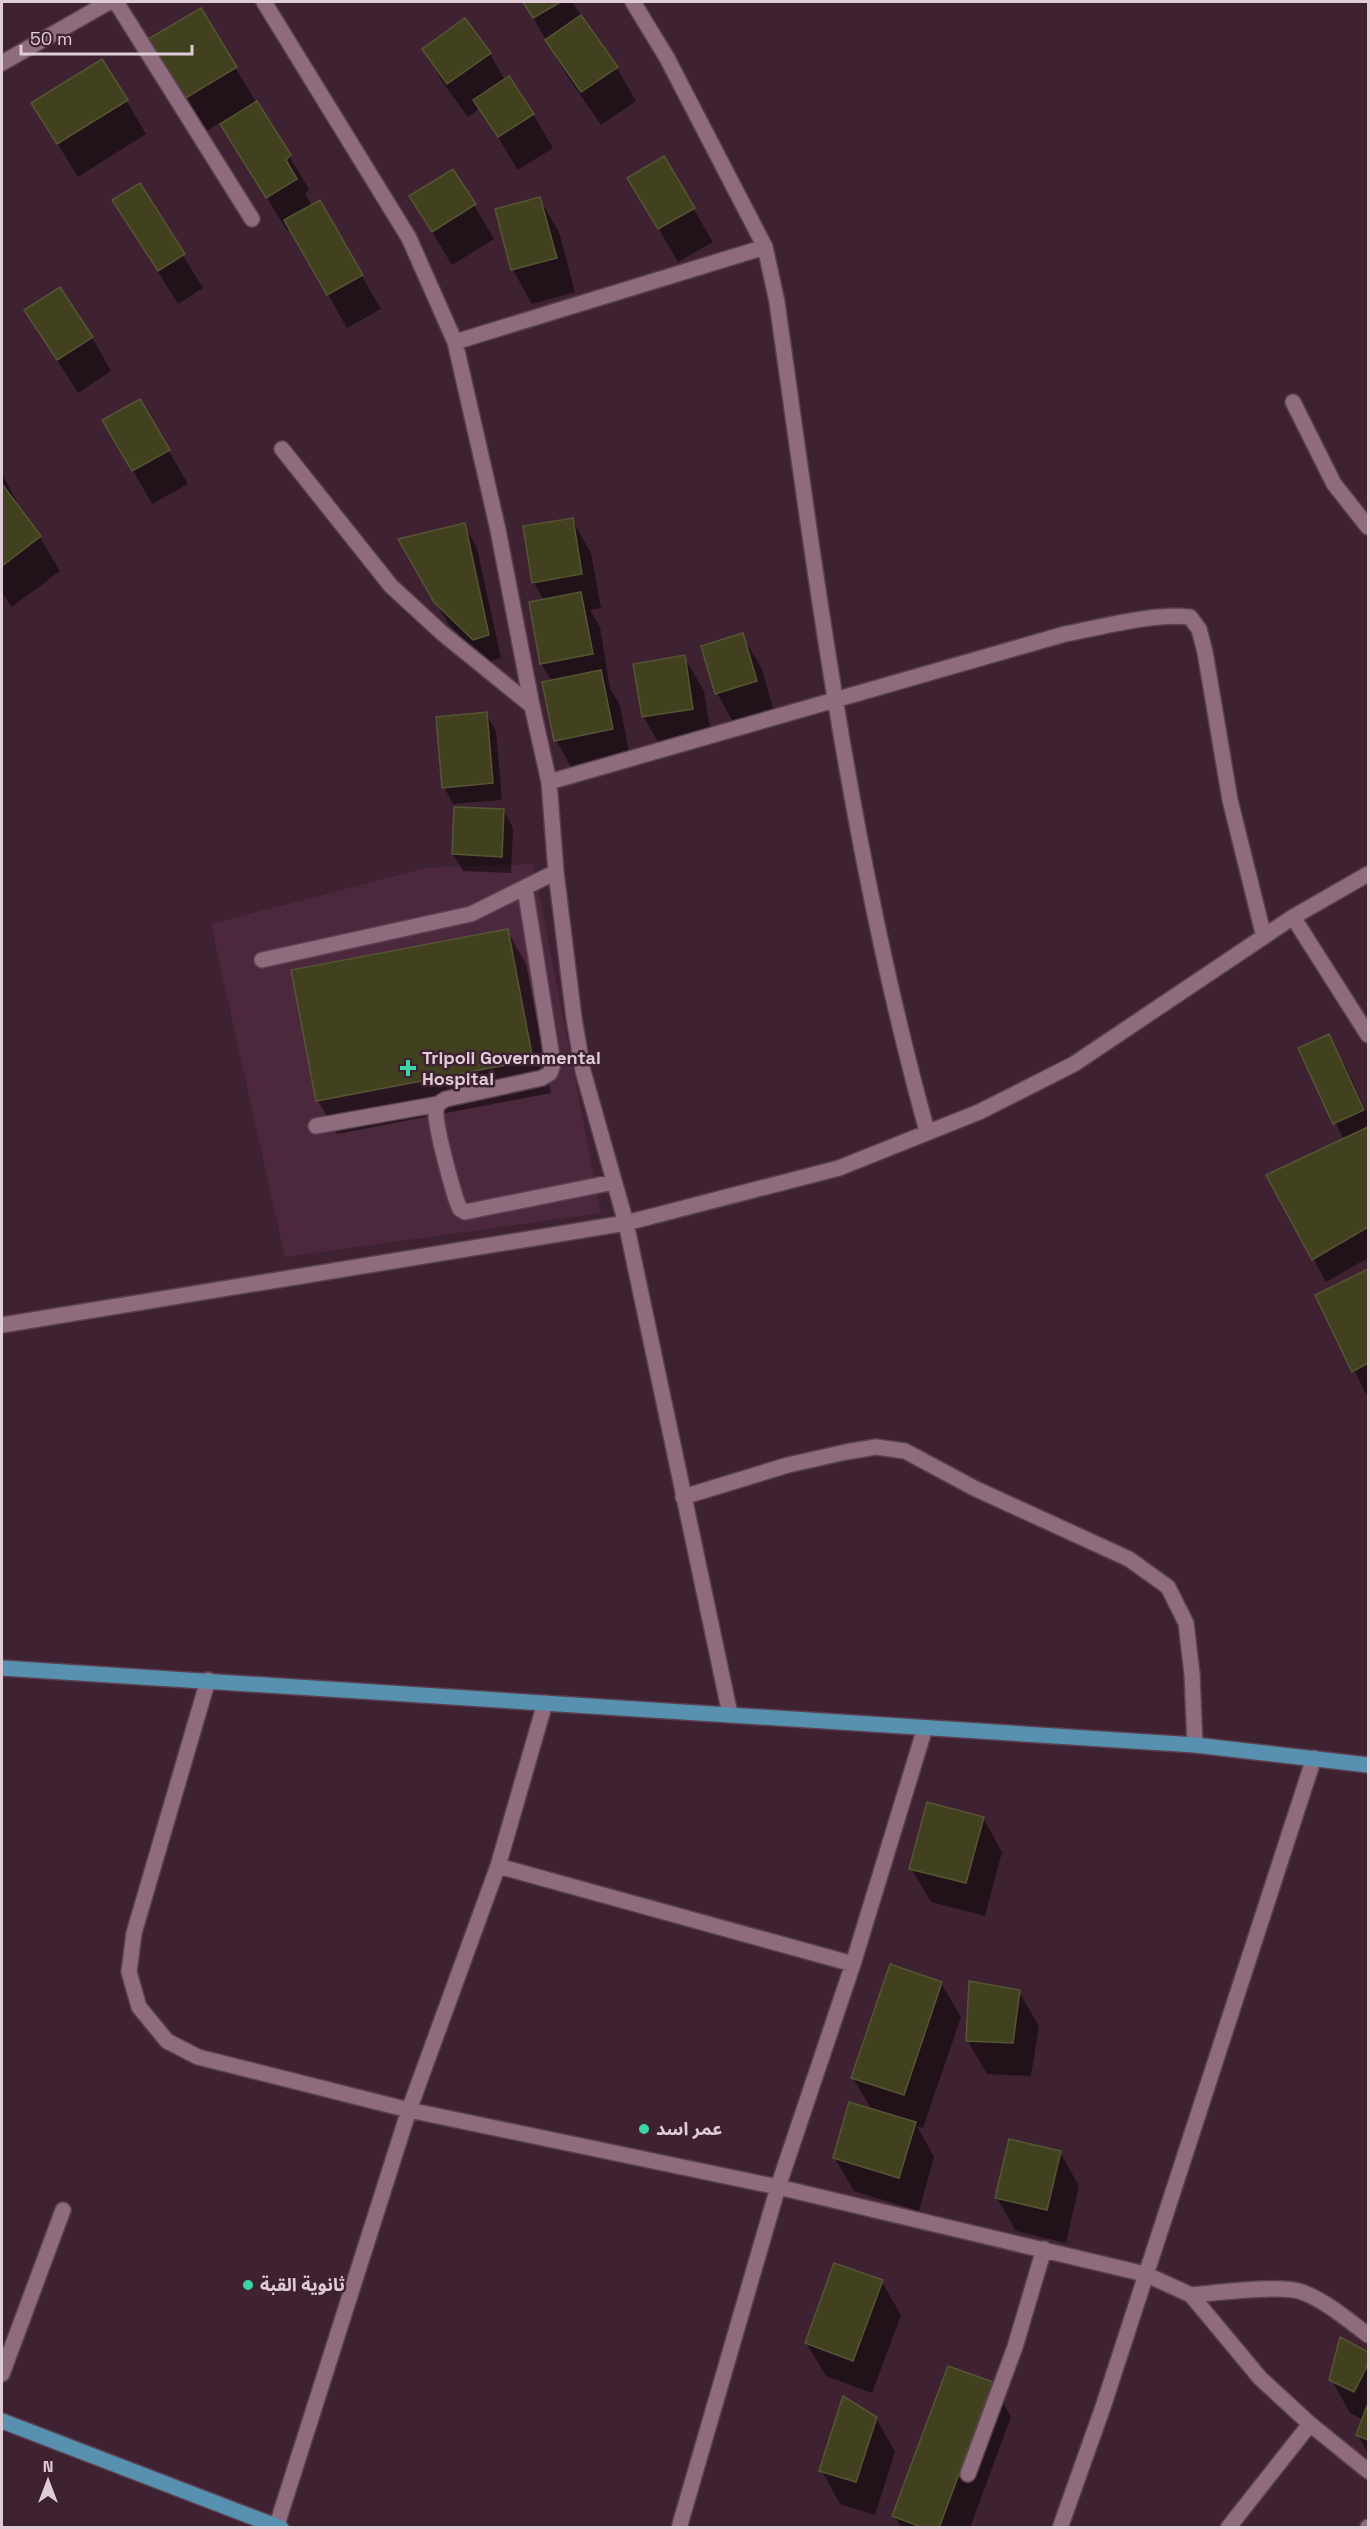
<svg xmlns="http://www.w3.org/2000/svg" width="1370" height="2529" viewBox="0 0 1370 2529" font-family="'Space Grotesk','Noto Sans Arabic',sans-serif">
	<style>
		.built { fill: #4c283c }
		.shadow { fill: #0007 }
		.building { fill: #42411f; stroke: #565533; stroke-width: 1.5 }
		.lines { fill: none; stroke-linecap: round; stroke-linejoin: round }
		.minor-casing { stroke: #59404f; stroke-width: 18 }
		.major-casing { stroke: #59404f; stroke-width: 18 }
		.minor { stroke: #8e6b7d; stroke-width: 15 }
		.major { stroke: #5890b0; stroke-width: 15 }
		.poi-dot { fill: #3dd4a3; stroke: #3f2232; stroke-width: 2 }
		.labels { text-anchor: middle; stroke-width: 5; stroke-linejoin: round; paint-order: stroke }
		.poi-label { font-size: 18px; font-weight: bold; fill: #e0ccd6; stroke: #3f2232; text-anchor: start }
	</style>
	<rect width="100%" height="100%" fill="#3f2232"/>
	<path class="built" d="M533,864L601,1213L285,1257L211,924L426,868Z"/>
	<path class="shadow" d="M524,2H572L617,68L636,101L601,125L566,74Z
		M200,10L309,189L305,194L312,206L319,202L381,309L347,328L291,228L287,231L221,122L205,132L170,73Z
		M424,49L490,54L505,80L533,114L553,148L518,170L480,108L468,117L443,83Z
		M126,100L146,134L78,177L33,104Z
		M664,158L713,242L678,262L629,178Z
		M139,185L203,288L178,304L114,201Z
		M411,197L474,205L494,239L452,265Z
		M539,198L559,232L575,292L532,304L513,270L497,210Z
		M26,311L92,337L111,371L78,393Z
		M140,401L188,484L152,504L105,421Z
		M2,474L20,507L18,508L40,537L60,571L12,607L2,593Z
		M572,519L591,553L601,608L590,610L600,627L610,688L620,705L631,762L575,774L556,740L552,682L541,663L544,600L534,583Z
		M464,525L477,548L501,658L487,662L449,625L400,540Z
		M742,635L762,669L775,715L736,727L717,693Z
		M684,657L704,691L712,742L663,750L643,716Z
		M486,714L496,731L502,800L453,804L444,787Z
		M504,811L513,828L511,873L463,871L453,854Z
		M507,930L526,964L551,1093L337,1134L318,1101Z
		M1328,1036L1347,1069L1368,1115V1258L1326,1282L1268,1175L1344,1140L1300,1049Z
		M1368,1271V1393L1366,1394L1317,1295Z
		M983,1818L1002,1852L985,1916L931,1902L911,1868Z
		M941,1983L961,2017L923,2128L917,2126L934,2157L919,2211L854,2191L834,2157L872,2110L853,2078Z
		M1019,1992L1039,2026L1031,2076L987,2074L967,2040Z
		M1060,2152L1079,2186L1066,2243L1016,2231L996,2197Z
		M882,2282L901,2315L872,2393L826,2376L806,2343Z
		M1341,2339L1368,2354V2454L1358,2435L1364,2420L1350,2413L1331,2379Z
		M992,2383L1011,2417L970,2528H901L894,2515Z
		M876,2418L895,2452L875,2515L840,2504L821,2470Z"/>
	<path class="building" d="M523,2H561L533,18Z
		M201,8L237,67L184,99L148,39Z
		M581,15L618,67L581,92L545,40Z
		M465,18L491,53L447,84L422,49Z
		M102,59L128,100L57,144L31,103Z
		M509,76L534,114L498,137L473,100Z
		M257,101L291,155L286,160L297,179L266,198L220,124Z
		M664,156L695,208L658,229L627,178Z
		M453,169L476,204L432,232L409,196Z
		M140,183L185,254L158,271L112,200Z
		M540,197L557,258L511,270L495,209Z
		M320,200L363,275L327,295L284,220Z
		M60,287L93,337L57,360L24,310Z
		M140,399L170,450L132,471L102,420Z
		M2,484L41,536L2,566Z
		M573,518L582,574L532,583L523,526Z
		M465,523L489,635L473,640L434,602L398,539Z
		M581,592L593,654L540,664L529,602Z
		M743,633L757,681L715,694L701,646Z
		M685,655L693,709L642,717L633,664Z
		M601,670L613,729L554,741L542,682Z
		M487,712L493,783L442,788L436,717Z
		M454,807L504,809L502,857L452,854Z
		M508,929L533,1060L316,1101L291,970Z
		M1329,1034L1364,1110L1333,1124L1298,1048Z
		M1368,1127V1227L1312,1260L1266,1175Z
		M1368,1269V1363L1352,1372L1315,1295Z
		M927,1802L984,1817L966,1883L909,1869Z
		M890,1964L942,1982L904,2095L851,2078Z
		M969,1981L1020,1990L1013,2043L966,2041Z
		M849,2102L916,2122L899,2178L833,2158Z
		M1009,2139L1061,2151L1047,2210L995,2198Z
		M834,2263L883,2280L853,2361L805,2343Z
		M1340,2337L1368,2352V2364L1354,2392L1329,2380Z
		M948,2366L993,2382L939,2528H924L892,2516Z
		M843,2396L877,2417L856,2482L819,2471Z
		M1368,2403V2440L1356,2435Z"/>
	<g class="lines">
		<g class="minor-casing">
			<path id="minor" d="M116,2L252,219
				M264,2L409,238L455,342L498,530L532,706L549,782L556,872L574,1018L583,1071L626,1223L730,1714
				M633,2L667,58L765,247L777,302C816,579 852,861 927,1131
				M2,63L109,2
				M455,342L765,247
				M1293,402L1334,484L1368,527
				M282,449L391,586L442,633L532,706
				M549,782L1065,634C1103,627 1152,613 1190,617L1199,629L1205,652L1230,800L1264,937
				M525,888L553,1064L550,1073L542,1078L446,1099C442,1101 437,1104 436,1109C434,1123 451,1183 456,1199L460,1209L465,1212L614,1182
				M1293,917L1368,1035
				M262,960L471,914L556,872
				M316,1126L439,1104
				M2,1325L626,1223L839,1168L979,1112L1074,1064L1293,917L1368,874
				M683,1497L788,1465L846,1452L876,1447L905,1451L974,1488L1129,1559L1168,1587L1186,1623L1192,1674L1195,1745
				M208,1680L134,1933L129,1972L139,2007L167,2041L198,2057L409,2110L778,2187L1145,2274L1191,2295L1260,2378L1310,2424L1368,2471
				M498,1866L853,1964
				M1191,2295C1215,2293 1283,2284 1302,2292C1326,2301 1348,2320 1368,2335
				M2,2374L63,2210
				M968,2474L1015,2347L1044,2249
				M276,2528L409,2110L498,1866L545,1703
				M679,2528L778,2187L853,1964L925,1728
				M1060,2528L1103,2407L1314,1758
				M1228,2528L1310,2424
				M1368,2528V2527"/>
		</g>
		<g class="major-casing">
			<path id="major" d="M2,1668L1195,1745L1368,1765
				M2,2421L281,2528"/>
		</g>
		<use href="#minor" class="minor"/>
		<use href="#major" class="major"/>
	</g>
	<g class="poi-dot">
		<path d="M405 1059h6v6h6v6h-6v6h-6v-6h-6v-6h6z"/>
		<circle cx="644" cy="2129" r="6"/>
		<circle cx="248" cy="2285" r="6"/>
	</g>
	<g class="labels">
		<g class="poi-label">
			<text x="422" y="1064">Tripoli Governmental<tspan x="422" dy="21">Hospital</tspan></text>
			<text x="656" y="2135">عمر اسد</text>
			<text x="260" y="2291">ثانوية القبة</text>
		</g>
	</g>
	<rect width="1370" height="2529" fill="none" stroke="#e0ccd6" stroke-width="6"/>
	<g transform="translate(48 2481)" stroke="#3f2232" stroke-width="4.5" paint-order="stroke">
	<path d="M0-4.5L10 22L0 15L-10 22Z" fill="#e0ccd6"/>
	<text y="-9" font-size="16" font-weight="bold" text-anchor="middle" fill="#e0ccd6">N</text>
	</g>
	<path d="M21 45v9h171v-9" fill="none" stroke="#e0ccd6" stroke-width="3"/>
	<text x="30" y="45" font-size="18" fill="#e0ccd6" stroke="#3f2232" stroke-width="4.5" paint-order="stroke">50 m</text>
</svg>
